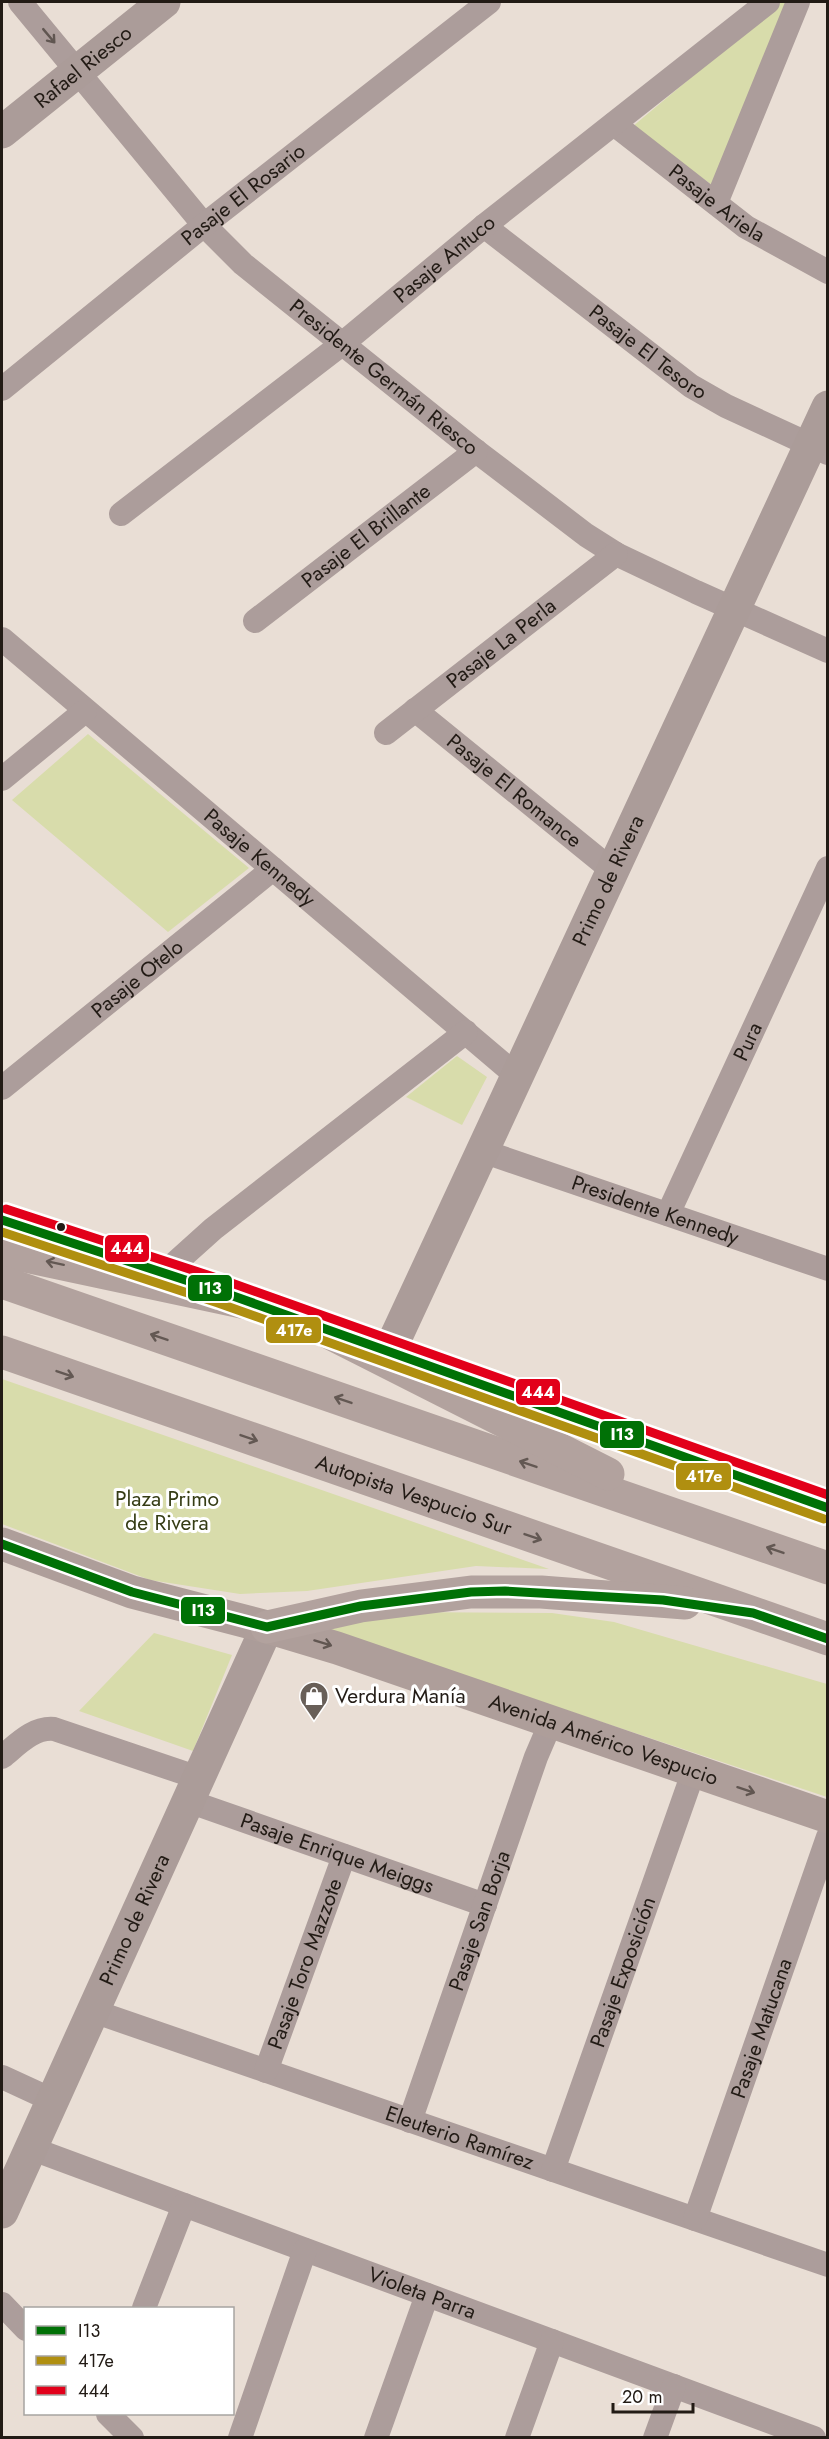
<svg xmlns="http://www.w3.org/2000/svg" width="829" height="2439" viewBox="0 0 829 2439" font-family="Jost,sans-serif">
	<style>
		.green { fill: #d8dcab }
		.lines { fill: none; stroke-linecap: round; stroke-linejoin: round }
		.street { stroke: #ac9d9b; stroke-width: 24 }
		.secondary { stroke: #ab9c99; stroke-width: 33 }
		.primary { stroke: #ae9e9a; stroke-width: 33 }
		.highway { stroke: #b2a29e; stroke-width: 33 }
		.bus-1-casing { stroke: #fff; stroke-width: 14 }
		.bus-2-casing { stroke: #fff; stroke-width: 14 }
		.bus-3-casing { stroke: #fff; stroke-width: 14 }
		.bus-1 { stroke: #007106; stroke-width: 9 }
		.bus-2 { stroke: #b08f10; stroke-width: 9 }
		.bus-3 { stroke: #e2001a; stroke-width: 9 }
		.oneway { stroke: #605651 }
		.oneway2 { stroke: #635853 }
		.oneway3 { stroke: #615651 }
		.bus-dot { fill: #221b15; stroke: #fff; stroke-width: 2 }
		.labels { text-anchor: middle; stroke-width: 6; stroke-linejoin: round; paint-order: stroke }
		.street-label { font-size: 21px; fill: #221b15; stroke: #fff }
		.park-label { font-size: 21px; fill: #353c15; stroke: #fff }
		.poi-label { font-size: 21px; fill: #221b15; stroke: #fff; text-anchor: start }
		.line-badge { stroke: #fff; stroke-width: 2 }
		.badge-label { font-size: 16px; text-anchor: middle; font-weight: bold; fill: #fff }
	</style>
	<rect width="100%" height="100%" fill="#e9ded5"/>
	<path class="green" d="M781,2H789L712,185L632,127Z
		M88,734L249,868L168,932L12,800Z
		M457,1056L487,1077L462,1125L406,1097Z
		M2,1379L549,1569L476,1566L307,1591L240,1594L150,1580L2,1524Z
		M397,1612L552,1613L614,1622L827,1684V1797L301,1622Z
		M154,1633L232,1655L193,1751L79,1711Z"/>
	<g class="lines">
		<g class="street">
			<path id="s1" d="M20,2L204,225L243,264L476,451L586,535L616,554L696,592L828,651"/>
			<path id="s2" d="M614,124L746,227L828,272"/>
			<path d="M716,203L798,2"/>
			<path id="s3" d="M484,226L691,386L726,406L828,453"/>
			<path id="s4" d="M2,389L204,225L489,2"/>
			<path id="s5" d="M121,514L342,344L484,226L768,2"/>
			<path id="s6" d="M255,621L476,451"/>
			<path id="s7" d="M2,639L517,1076"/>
			<path id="s8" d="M415,710L613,871"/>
			<path id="s9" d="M386,733L616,554"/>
			<path d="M2,779L85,711"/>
			<path id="s10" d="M2,1088L273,869"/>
			<path id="s11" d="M482,1151L828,1269"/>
			<path id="s12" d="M668,1214L828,868"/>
			<path d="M163,1274L213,1229L466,1032"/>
			<path d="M2,1757C17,1745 33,1727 54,1729L199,1778"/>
			<path id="s13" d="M188,1801L485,1905"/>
			<path id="s14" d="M93,2011L828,2265"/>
			<path id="s15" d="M266,2071L344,1856"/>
			<path d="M2,2077L52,2100"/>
			<path id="s16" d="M410,2121L536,1757L551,1722"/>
			<path id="s17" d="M30,2148L814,2438"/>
			<path id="s18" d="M553,2170L693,1773"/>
			<path id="s19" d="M695,2219L828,1837"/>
			<path d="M2,2304L26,2329"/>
			<path d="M144,2308L184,2205"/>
			<path d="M108,2414L132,2438"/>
			<path d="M240,2438L305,2250"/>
			<path d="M376,2438L427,2295"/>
			<path d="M517,2438L552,2341"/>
			<path d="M655,2438L674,2386"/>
		</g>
		<g class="secondary">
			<path id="s20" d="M2,132L164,2"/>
			<path d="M2,1220L160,1273"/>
			<path id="s21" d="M389,1352L828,407"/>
			<path id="s22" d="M2,2212L267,1627"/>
		</g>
		<g class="primary">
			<path d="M256,1305L340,1334"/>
			<path d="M397,1355L828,1508"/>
			<path id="s23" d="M2,1544L132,1592L267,1627L337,1648L828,1817"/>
		</g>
		<g class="highway">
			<path d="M2,1251L256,1305"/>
			<path d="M2,1282L828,1568"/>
			<path d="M312,1324L608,1474"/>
			<path id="s24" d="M2,1352L828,1639"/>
			<path d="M267,1627L361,1606L471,1592H541L685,1603"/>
		</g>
		<g class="bus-1-casing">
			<path id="bus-1" d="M2,1220L222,1292L828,1508
				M2,1544L132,1592L267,1627L361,1606L471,1592L505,1591L663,1600L753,1613L828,1639"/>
		</g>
		<g class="bus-2-casing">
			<path id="bus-2" d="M2,1232L218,1303L824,1519"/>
		</g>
		<g class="bus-3-casing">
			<path id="bus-3" d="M6,1209L226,1281L828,1495"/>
		</g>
		<use href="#bus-1" class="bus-1"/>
		<use href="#bus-2" class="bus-2"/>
		<use href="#bus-3" class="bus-3"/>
	</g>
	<defs><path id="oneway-shaft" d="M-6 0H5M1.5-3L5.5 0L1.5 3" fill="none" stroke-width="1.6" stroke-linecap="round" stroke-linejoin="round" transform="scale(1.5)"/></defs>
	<use class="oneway" href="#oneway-shaft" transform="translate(49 36) rotate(50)"/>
	<g class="oneway2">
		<use href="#oneway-shaft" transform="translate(55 1263) rotate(-168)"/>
		<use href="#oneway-shaft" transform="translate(159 1337) rotate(-161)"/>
		<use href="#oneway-shaft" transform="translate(65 1374) rotate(19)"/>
		<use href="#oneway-shaft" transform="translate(343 1400) rotate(-161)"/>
		<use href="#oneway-shaft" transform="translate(249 1438) rotate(19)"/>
		<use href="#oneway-shaft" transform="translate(528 1464) rotate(-161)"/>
		<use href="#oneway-shaft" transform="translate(533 1537) rotate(19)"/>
		<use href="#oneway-shaft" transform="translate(775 1550) rotate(-161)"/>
	</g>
	<g class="oneway3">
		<use href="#oneway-shaft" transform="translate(323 1643) rotate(17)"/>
		<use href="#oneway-shaft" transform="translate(746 1790) rotate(18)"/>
	</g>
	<defs>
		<g id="shop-pin" transform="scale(1.5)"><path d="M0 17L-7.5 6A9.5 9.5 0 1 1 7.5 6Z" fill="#685f58" stroke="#fff"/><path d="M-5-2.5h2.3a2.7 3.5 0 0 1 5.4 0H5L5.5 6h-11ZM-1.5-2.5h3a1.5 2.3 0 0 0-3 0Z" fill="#fff"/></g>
	</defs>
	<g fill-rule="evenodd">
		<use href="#shop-pin" x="314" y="1696"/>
	</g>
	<circle class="bus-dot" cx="61" cy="1227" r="5"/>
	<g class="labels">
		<g class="street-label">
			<text dy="7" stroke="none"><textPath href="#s20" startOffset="104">Rafael Riesco</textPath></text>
			<text dy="7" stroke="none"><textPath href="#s4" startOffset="310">Pasaje El Rosario</textPath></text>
			<text dy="7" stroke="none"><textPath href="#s2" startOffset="130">Pasaje Ariela</textPath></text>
			<text dy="7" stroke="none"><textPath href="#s5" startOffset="412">Pasaje Antuco</textPath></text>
			<text dy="7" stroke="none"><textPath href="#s3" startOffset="207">Pasaje El Tesoro</textPath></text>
			<text dy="7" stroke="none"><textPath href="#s1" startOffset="525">Presidente Germán Riesco</textPath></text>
			<text dy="7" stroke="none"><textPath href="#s6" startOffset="140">Pasaje El Brillante</textPath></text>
			<text dy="7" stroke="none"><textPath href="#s9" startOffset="146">Pasaje La Perla</textPath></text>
			<text dy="7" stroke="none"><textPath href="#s8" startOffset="128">Pasaje El Romance</textPath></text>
			<text dy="7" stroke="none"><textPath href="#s7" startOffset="338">Pasaje Kennedy</textPath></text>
			<text dy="7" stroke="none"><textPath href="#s21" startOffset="520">Primo de Rivera</textPath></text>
			<text dy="7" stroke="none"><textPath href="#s10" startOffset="174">Pasaje Otelo</textPath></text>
			<text dy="7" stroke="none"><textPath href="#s12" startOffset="190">Pura</textPath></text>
			<text dy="7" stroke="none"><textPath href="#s11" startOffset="183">Presidente Kennedy</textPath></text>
			<text dy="7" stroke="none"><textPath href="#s24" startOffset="436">Autopista Vespucio Sur</textPath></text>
			<text dy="7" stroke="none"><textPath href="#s23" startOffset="633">Avenida Américo Vespucio</textPath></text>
			<text dy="7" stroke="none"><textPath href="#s13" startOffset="158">Pasaje Enrique Meiggs</textPath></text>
			<text dy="7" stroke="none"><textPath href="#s22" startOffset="321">Primo de Rivera</textPath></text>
			<text dy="7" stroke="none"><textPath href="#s16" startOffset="212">Pasaje San Borja</textPath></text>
			<text dy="7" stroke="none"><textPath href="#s15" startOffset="114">Pasaje Toro Mazzote</textPath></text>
			<text dy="7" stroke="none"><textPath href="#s18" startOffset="210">Pasaje Exposición</textPath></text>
			<text dy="7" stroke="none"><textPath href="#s19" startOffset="202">Pasaje Matucana</textPath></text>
			<text dy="7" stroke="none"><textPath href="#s14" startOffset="388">Eleuterio Ramírez</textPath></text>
			<text dy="7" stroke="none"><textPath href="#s17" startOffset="418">Violeta Parra</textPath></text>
		</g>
		<g class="park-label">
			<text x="167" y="1506">Plaza Primo<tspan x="167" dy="24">de Rivera</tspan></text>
		</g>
		<g class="poi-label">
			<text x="335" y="1703">Verdura Manía</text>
		</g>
	</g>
	<g class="line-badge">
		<rect x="104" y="1234" width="46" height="29" rx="6" fill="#e2001a"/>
		<rect x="187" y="1274" width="46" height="28" rx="6" fill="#007106"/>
		<rect x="265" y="1316" width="57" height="28" rx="6" fill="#b08f10"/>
		<rect x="515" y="1378" width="46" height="28" rx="6" fill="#e2001a"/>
		<rect x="599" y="1420" width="46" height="29" rx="6" fill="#007106"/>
		<rect x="675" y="1462" width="57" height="29" rx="6" fill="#b08f10"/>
		<rect x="180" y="1596" width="46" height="29" rx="6" fill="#007106"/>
	</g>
	<g class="badge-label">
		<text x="127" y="1254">444</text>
		<text x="210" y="1294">I13</text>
		<text x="294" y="1336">417e</text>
		<text x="538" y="1398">444</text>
		<text x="622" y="1440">I13</text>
		<text x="704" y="1482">417e</text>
		<text x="203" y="1616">I13</text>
	</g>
	<rect width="829" height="2439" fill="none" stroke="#221b15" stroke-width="6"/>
	<rect x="24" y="2307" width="210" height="108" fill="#ffffff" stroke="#a7a4a1" stroke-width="1.5"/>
	<rect x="36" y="2326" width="30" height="9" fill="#007106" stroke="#a7a4a1" stroke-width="1.5"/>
	<text x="78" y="2337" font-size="18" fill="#221b15">I13</text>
	<rect x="36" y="2356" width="30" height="9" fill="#b08f10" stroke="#a7a4a1" stroke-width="1.5"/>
	<text x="78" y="2367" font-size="18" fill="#221b15">417e</text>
	<rect x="36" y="2386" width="30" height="9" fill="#e2001a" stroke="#a7a4a1" stroke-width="1.5"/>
	<text x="78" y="2397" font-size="18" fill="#221b15">444</text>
	<path d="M613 2403v9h80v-9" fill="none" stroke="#221b15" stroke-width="3"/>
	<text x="622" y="2403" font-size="18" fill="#221b15" stroke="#ffffff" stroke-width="4.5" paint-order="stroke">20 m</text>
</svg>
